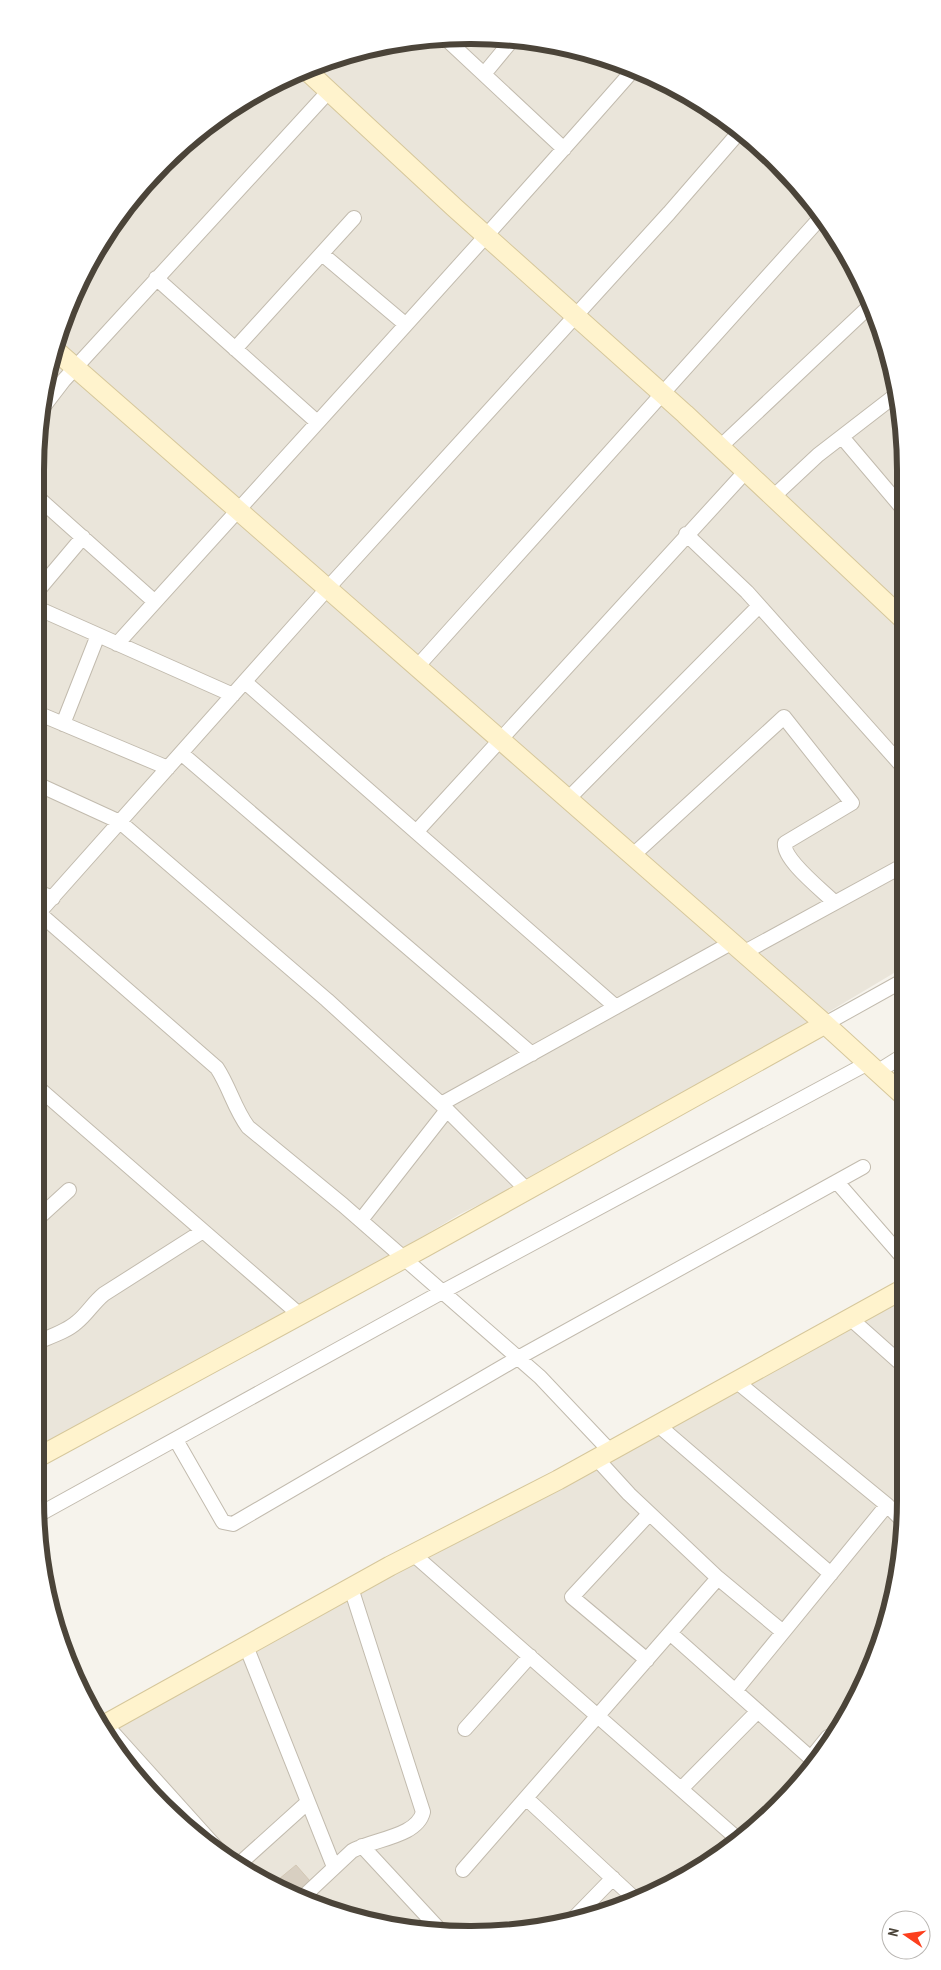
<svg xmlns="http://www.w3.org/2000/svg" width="941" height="1970" viewBox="0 0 941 1970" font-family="'PT Sans Narrow',sans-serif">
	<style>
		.residential { fill: #eae5da }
		.building { fill: #d8cfc1; stroke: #d3c7b4 }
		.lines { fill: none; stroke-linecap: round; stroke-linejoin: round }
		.street-casing { stroke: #c2bbae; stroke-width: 16 }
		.secondary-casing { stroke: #d6c79b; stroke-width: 21 }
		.street { stroke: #fff; stroke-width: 14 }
		.secondary { stroke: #fff3cd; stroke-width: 19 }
		.rim { fill: none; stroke: #4b4439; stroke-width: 6 }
	</style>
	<rect width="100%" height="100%" fill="#f6f3ec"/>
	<path class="residential" d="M471,35L556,43L637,68L735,125L816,205L873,304L902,413L904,967L770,1047L569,1160L460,1214L342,1285L35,1454V470L43,385L68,304L109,228L163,162L229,108L304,68L386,43Z
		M905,1293L906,1500L898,1585L873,1666L798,1787L735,1845L663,1890L527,1931L385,1927L252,1877L183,1827L125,1765L107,1731Z"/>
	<path class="building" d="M296,1865L310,1881L296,1893L273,1884Z"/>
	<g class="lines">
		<g class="street-casing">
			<path id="street" d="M445,38L564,149
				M484,74L513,39
				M322,254L405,324
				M156,278L317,422
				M235,349L354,218
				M41,410L64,380L329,91
				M842,437L903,509
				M720,447L873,303
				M35,495L155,602
				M773,497L818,455L897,394
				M686,534L747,592L903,767
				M35,594L83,537
				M35,607L233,695
				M117,644C290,452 465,262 635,68
				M416,668L822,216
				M245,682L616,1007
				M35,712L168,768
				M63,724L98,635
				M181,753L532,1054
				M35,783L120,822L327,1000L441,1104L527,1190
				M567,800L759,606
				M417,831L746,471
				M632,856L784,717L852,803L785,843C782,859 822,890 834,902
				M35,891L53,898
				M39,913L217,1068C230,1088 234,1108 248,1127L343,1205L540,1377L610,1451
				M35,917L327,589L669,213L741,130
				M743,953L904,865
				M825,1024L904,980
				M877,1072L904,1055
				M35,1085L300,1315
				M441,1104L731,943
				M837,1182L905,1260
				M361,1220L447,1110
				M35,1221L69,1190
				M851,1319L906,1368
				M35,1343C49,1337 66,1332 77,1322C87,1314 93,1303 104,1294L203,1231
				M736,1381L887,1505L904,1522
				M658,1425L831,1574
				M176,1440L223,1522L233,1524L516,1359L863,1167
				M38,1515L442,1292L868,1063
				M413,1554L740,1841
				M718,1578L783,1632
				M670,1633L814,1761
				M246,1646L334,1867
				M647,1660L572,1597L649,1514
				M735,1691L887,1505
				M105,1724L223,1855
				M465,1729L530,1656
				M811,1758L828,1737
				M681,1789L758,1711
				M526,1798L635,1899
				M362,1846L438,1928
				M237,1866L308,1802
				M463,1870L718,1578L629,1494L597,1459
				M304,1896L352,1851C373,1839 417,1837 423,1812L351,1588
				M575,1917L613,1878"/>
		</g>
		<g class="secondary-casing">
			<path id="secondary" d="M304,68L455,208L685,414L903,619
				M54,349L825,1024L905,1097
				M35,1459L425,1247L825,1024
				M104,1725L390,1566L558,1480L905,1288"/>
		</g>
		<use href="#street" class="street"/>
		<use href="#secondary" class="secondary"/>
	</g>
	<path d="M0 0H941V1970H0ZM470 44H471A426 426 0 0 1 897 470V1500A426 426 0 0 1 471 1926H470A426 426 0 0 1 44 1500V470A426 426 0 0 1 470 44Z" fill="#fff" fill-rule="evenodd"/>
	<path class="rim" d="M470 44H471A426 426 0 0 1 897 470V1500A426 426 0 0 1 471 1926H470A426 426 0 0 1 44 1500V470A426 426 0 0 1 470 44Z"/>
	<g transform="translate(906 1935) rotate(283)"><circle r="24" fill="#ffffff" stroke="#b7b4b0"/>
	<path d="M0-4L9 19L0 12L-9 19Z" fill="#fc3f1d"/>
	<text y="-8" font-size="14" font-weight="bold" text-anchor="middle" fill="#4b4439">N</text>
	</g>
</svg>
